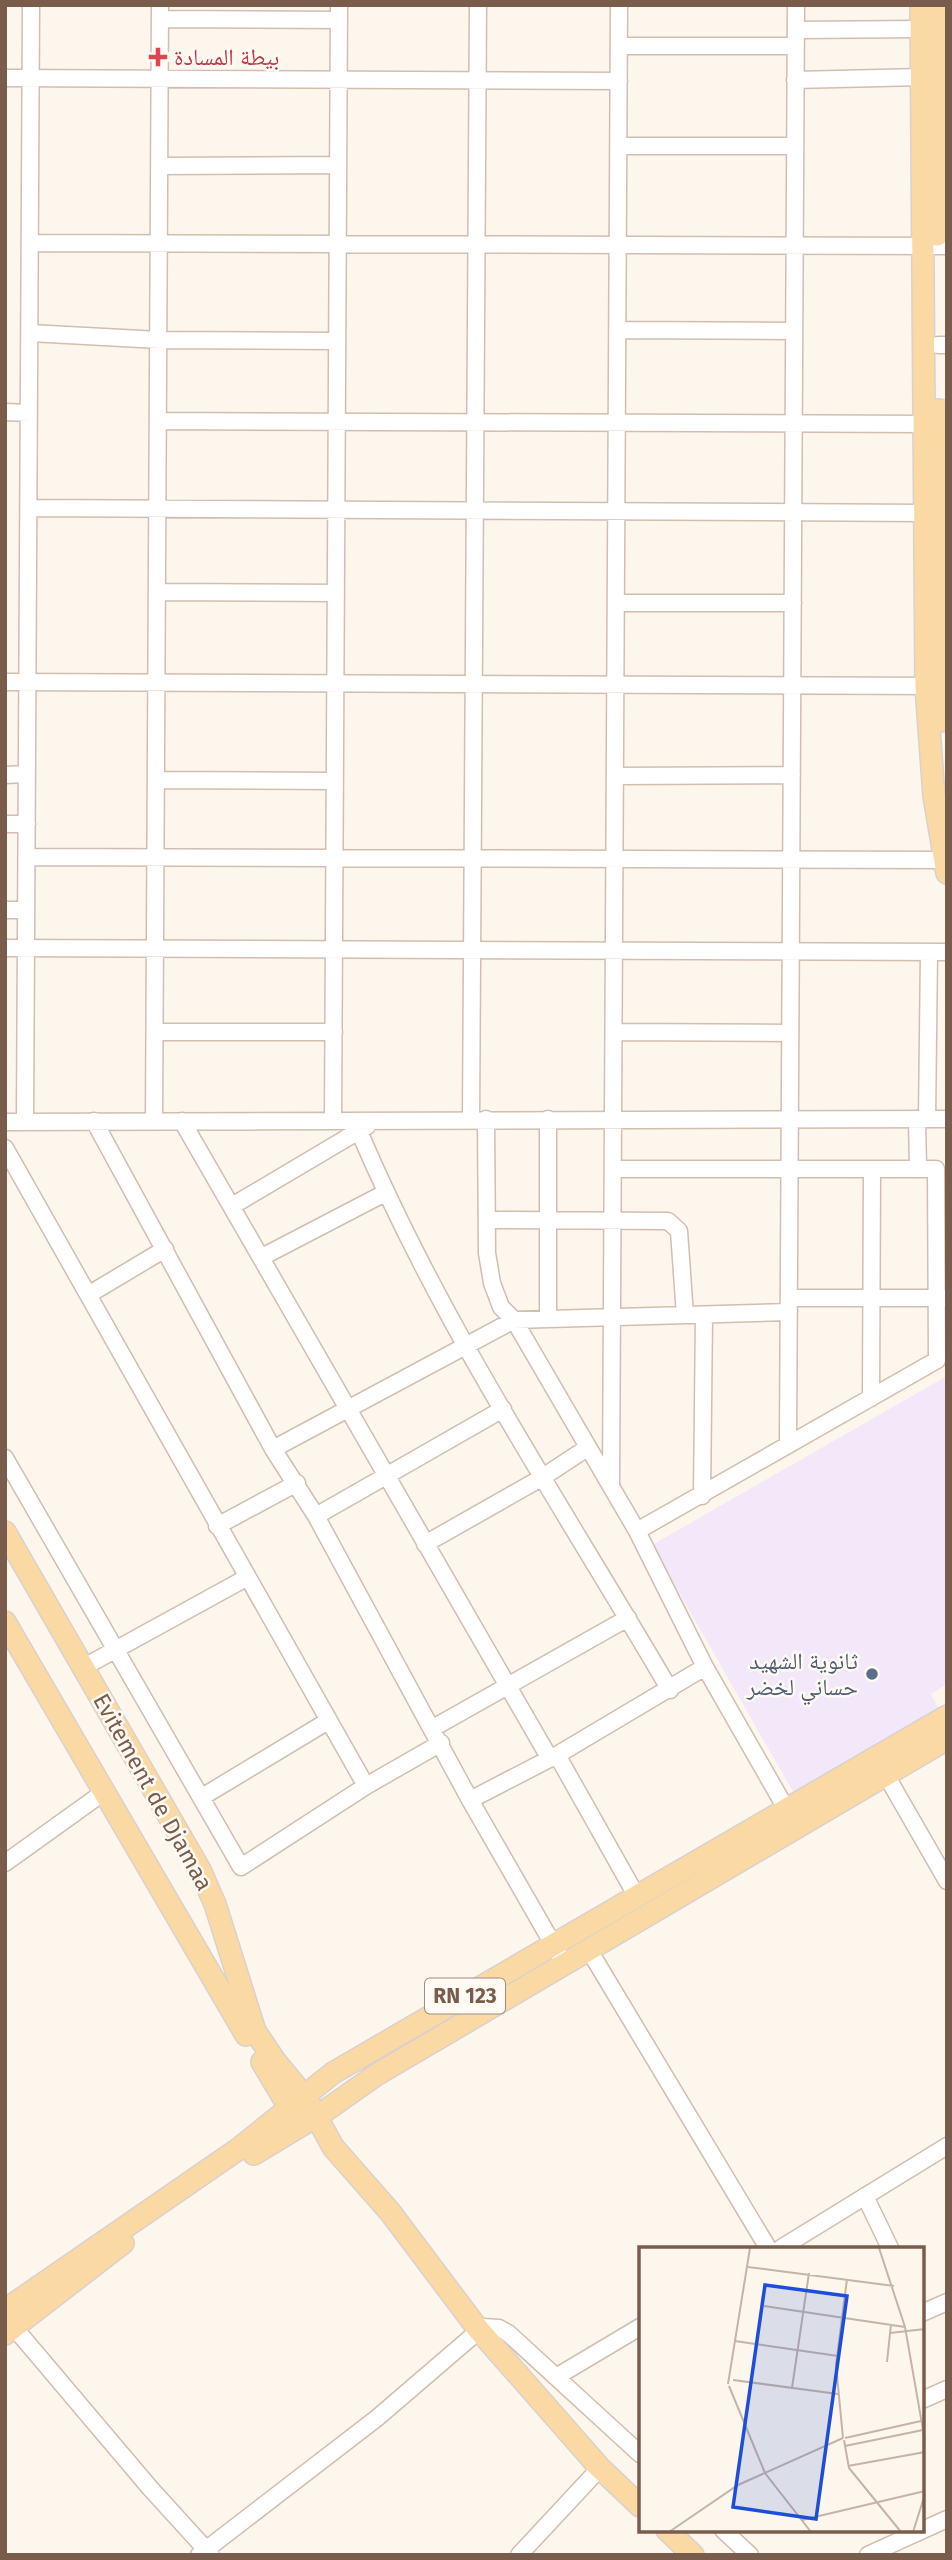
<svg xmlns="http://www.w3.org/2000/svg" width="952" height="2560" viewBox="0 0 952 2560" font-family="'Fira Sans','Noto Naskh Arabic',sans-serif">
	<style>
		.education { fill: #f3e8fa }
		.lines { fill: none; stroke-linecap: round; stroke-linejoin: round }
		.minor-casing { stroke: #d1beb0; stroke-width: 19 }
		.major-casing { stroke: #dad1cd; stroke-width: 24 }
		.minor { stroke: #fff; stroke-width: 16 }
		.major { stroke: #fbd9a5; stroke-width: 21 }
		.health-dot { fill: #e0444e; stroke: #fffaf3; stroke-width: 2.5 }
		.service-dot { fill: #5c6f8a; stroke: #fffaf3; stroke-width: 2.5 }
		.labels { text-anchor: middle; stroke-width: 5; stroke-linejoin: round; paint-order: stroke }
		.shield { fill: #fffaf3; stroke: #a28b7f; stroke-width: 2 }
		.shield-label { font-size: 21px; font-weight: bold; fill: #7a5c4d }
		.health-label { font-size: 23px; fill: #be3a42; stroke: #fffaf3; text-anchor: start }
		.service-label { font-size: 23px; fill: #4e5e75; stroke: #fffaf3; text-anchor: end }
		.street-label { font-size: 23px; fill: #7a5c4d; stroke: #fffaf3 }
		.inset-road { fill: none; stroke: #c5b3a7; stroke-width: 2 }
		.view { fill: #1d4ed8; fill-opacity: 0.15; stroke: #1d4ed8; stroke-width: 3.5 }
		.inset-edge { fill: none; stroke: #7a5c4d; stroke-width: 3.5 }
	</style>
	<rect width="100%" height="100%" fill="#fdf6ec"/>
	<path class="education" d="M947,1376V1684L931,1694L940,1711L796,1797L652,1545Z"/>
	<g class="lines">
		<g class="minor-casing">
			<path id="minor" d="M160,19L339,20
				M796,30L921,29
				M619,46H796
				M5,78L619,81
				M795,80L922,77
				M619,146H795
				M159,166L338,165
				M30,243L947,246
				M618,330L794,331
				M30,333L159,340L337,341
				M938,345H947
				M5,412L29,413
				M158,421L925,424
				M29,508L925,513
				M157,592L336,593
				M616,603H793
				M5,682L936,686
				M5,775L27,774
				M616,776L792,775
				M156,780L335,781
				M5,824H27
				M27,857L945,860
				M5,910H26
				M5,948L947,952
				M155,1032H334
				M614,1032L790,1033
				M486,1119L487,1253L492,1283L501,1307L514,1320L789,1312
				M548,1119V1319
				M917,1119L918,1169
				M927,1119L929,952
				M333,1120L339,5
				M471,1120L478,5
				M94,1121L273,1449L316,1516L470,1800L558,1953
				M154,1121L160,5
				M182,1121L550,1759
				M5,1122L947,1119
				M25,1122L31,5
				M359,1131C442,1327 563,1507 670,1690
				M5,1148L366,1786
				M613,1169H936L937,1360L637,1531
				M232,1206L367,1126
				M488,1220L668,1221L679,1231L685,1315
				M262,1257L385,1193
				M88,1295L165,1249
				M789,1298H947
				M871,1398L872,1171
				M788,1443L796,5
				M273,1449L514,1320L637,1531L705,1667L792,1819
				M5,1458L241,1867L366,1786L441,1743
				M611,1486L619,5
				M702,1496L704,1315
				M316,1516L503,1409
				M217,1526L297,1483
				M425,1544L543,1477L587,1448
				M84,1667L246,1578
				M433,1728L628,1618
				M557,1755L636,1895
				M886,1775L947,1881
				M202,1797L328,1721
				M470,1800L557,1755L705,1667
				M5,1863L104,1792
				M589,1950L768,2248
				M865,2196L890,2248
				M781,2248L947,2146
				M922,2313L947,2302
				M7,2319L150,2488L211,2555
				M556,2377L640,2327
				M922,2400L947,2389
				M723,2530L750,2555
				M199,2555L377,2418L483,2327L499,2328L508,2333L640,2454
				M519,2555L600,2468
				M868,2555L947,2519"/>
		</g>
		<g class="major-casing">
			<path id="major" d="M921,5L926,686L934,796L947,873
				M937,235L941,5
				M939,410L941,721
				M5,1532L200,1870L215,1904L255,2031L275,2061L308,2101L333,2147L390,2212L478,2329L600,2468L640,2506
				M5,1622L246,2035
				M262,2062L296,2119
				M254,2154L325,2111L376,2075L947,1739
				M5,2310L237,2150L333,2073L947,1716
				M5,2334L123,2243
				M667,2530L693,2555"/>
		</g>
		<use href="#minor" class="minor"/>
		<use href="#major" class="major"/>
	</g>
	<path class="health-dot" d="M154.5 46.5h7v7h7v7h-7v7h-7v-7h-7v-7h7z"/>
	<circle class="service-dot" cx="872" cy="1674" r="7"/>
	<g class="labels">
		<rect class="shield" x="425" y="1978.5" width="80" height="35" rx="5"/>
		<g class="shield-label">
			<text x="465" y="2003">RN 123</text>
		</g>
		<g class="health-label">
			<text x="174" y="65">بيطة المسادة</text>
		</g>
		<g class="service-label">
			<text x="858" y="1669">ثانوية الشهيد<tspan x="858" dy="26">حساني لخضر</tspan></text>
		</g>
		<g class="street-label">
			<text transform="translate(153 1792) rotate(61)" y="8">Evitement de Djamaa</text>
		</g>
	</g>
	<g transform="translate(639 2247)">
		<rect width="285" height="285" fill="#fdf6ec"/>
		<path class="inset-road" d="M240,1L266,80L286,194M109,20L255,39M125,59L266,80M251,86L286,82M96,94L199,109M248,115L252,77M94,133L199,147M89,137L111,1M90,139L126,226L172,285M153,141L170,26M204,191L197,118L208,32M206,191L282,174M205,193L210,221L262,285M206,199L284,183M209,219L286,205M163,273L286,244M30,285L99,238L204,191M274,285L286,247"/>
		<path class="view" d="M126,38L208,49L177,272L94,260Z"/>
		<rect width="285" height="285" class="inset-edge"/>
	</g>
	<rect width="952" height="2560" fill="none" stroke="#7a5c4d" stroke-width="14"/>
</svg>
